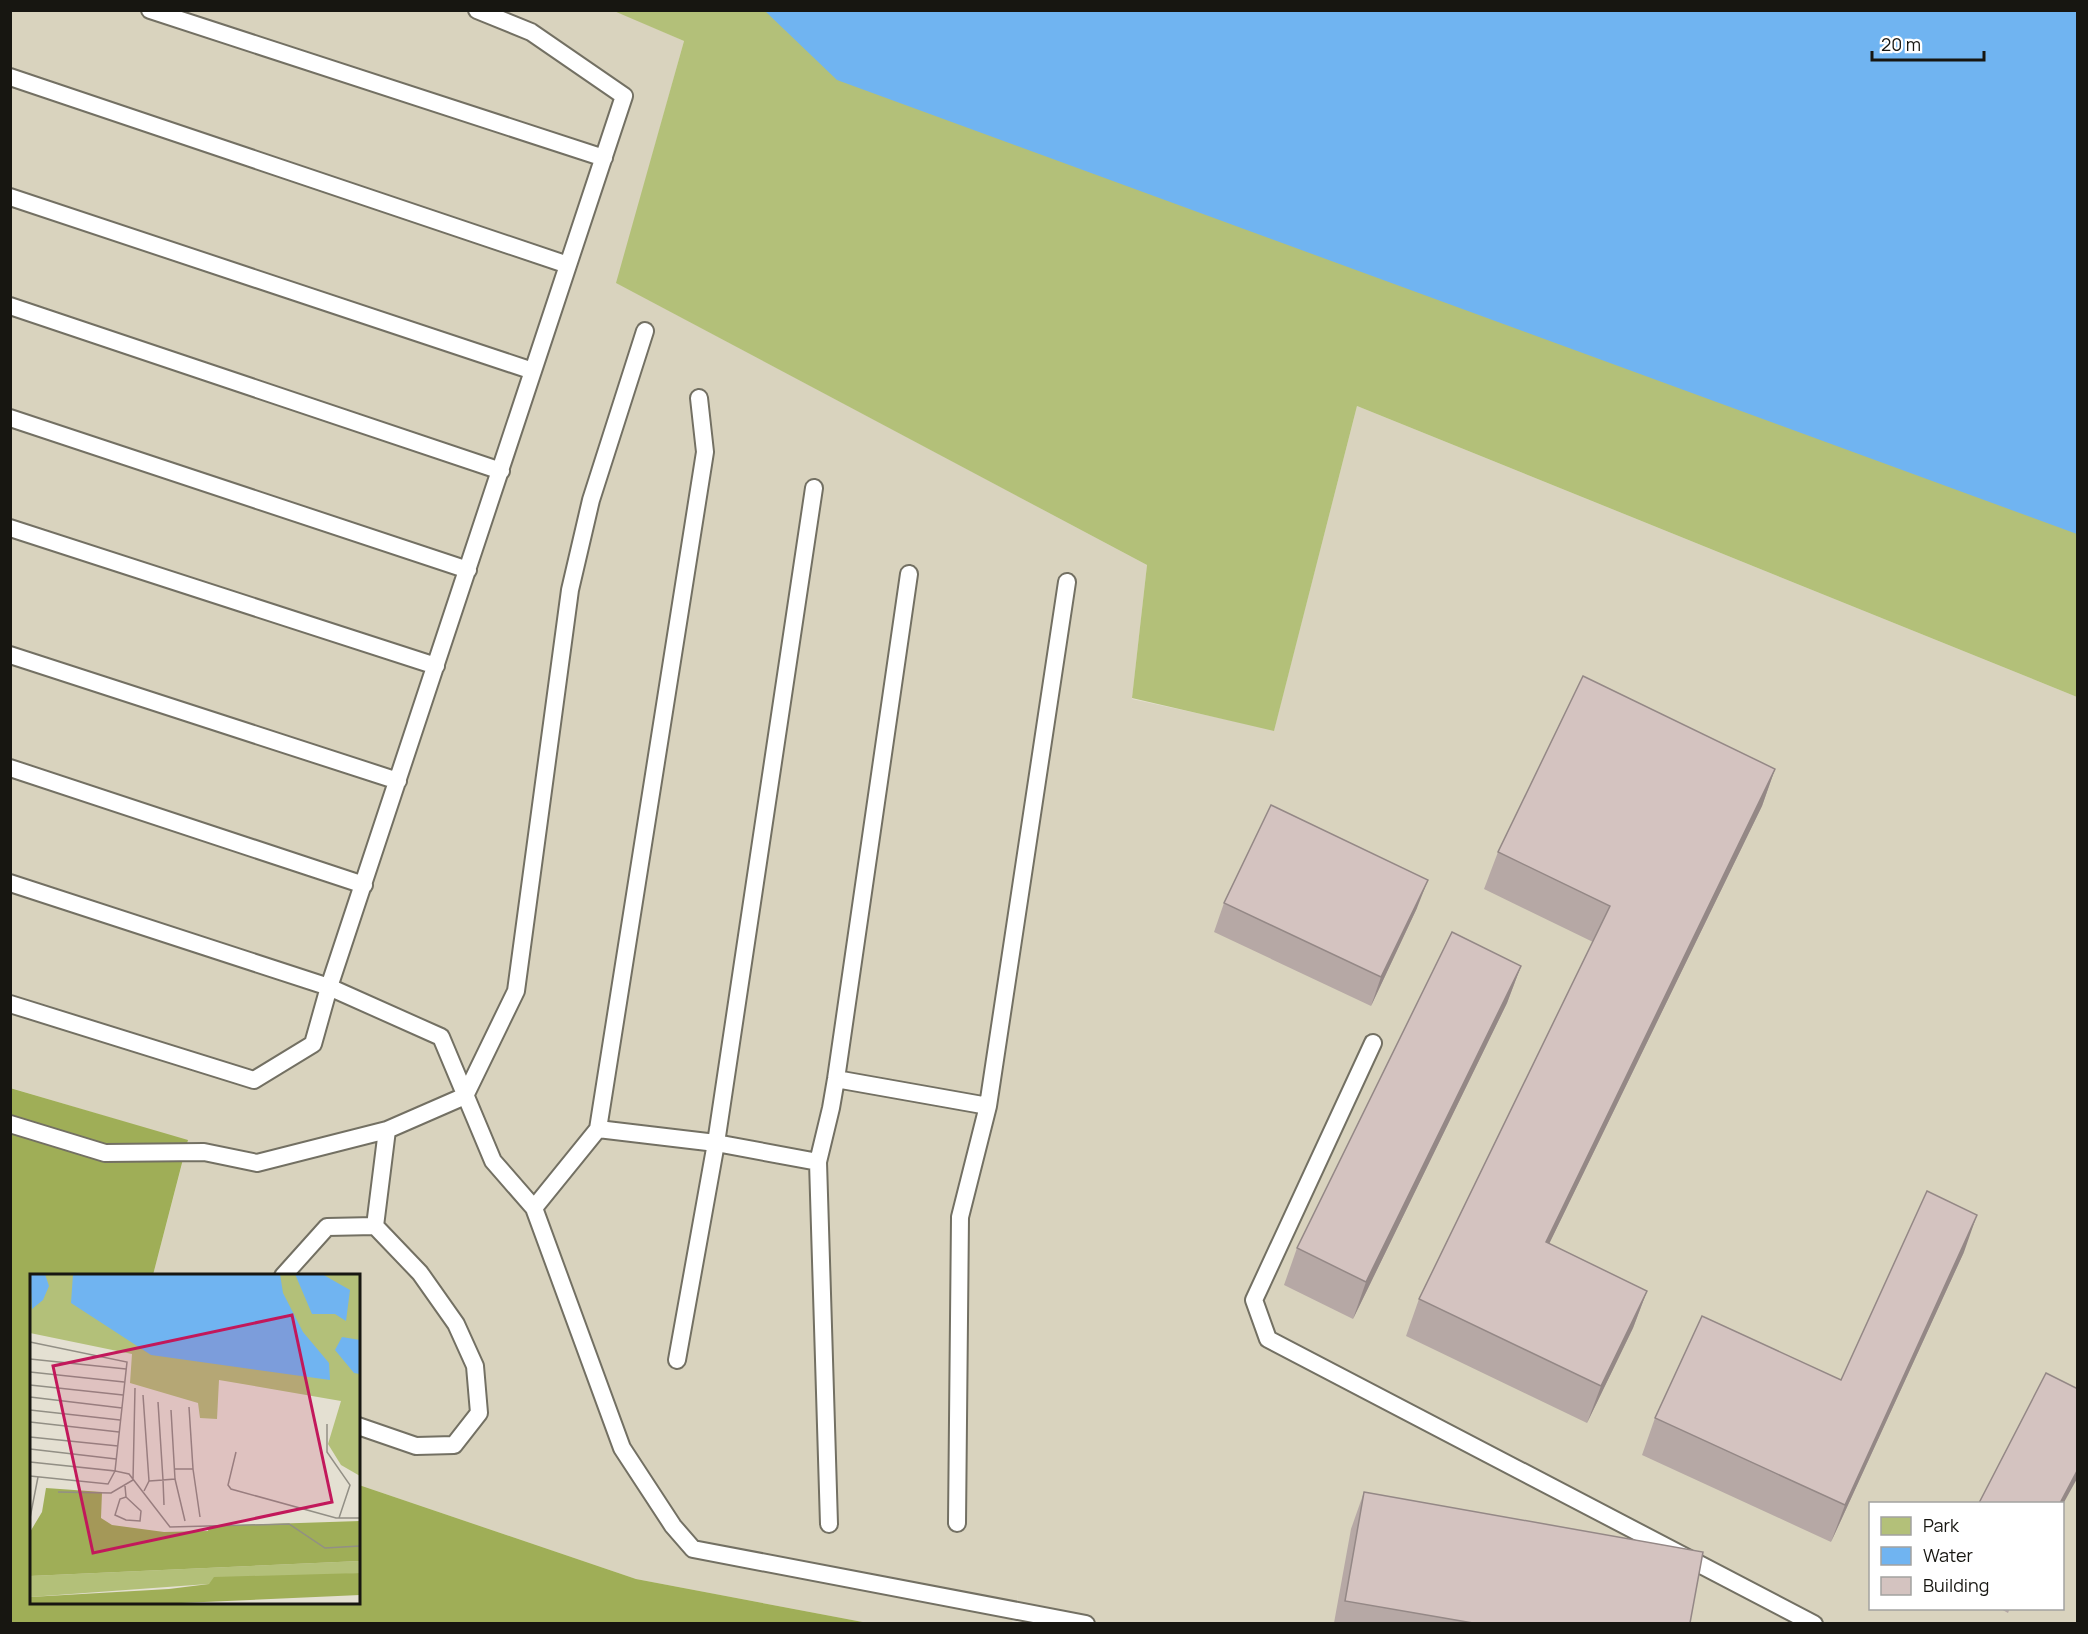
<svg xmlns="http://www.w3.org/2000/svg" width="2088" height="1634" viewBox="0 0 2088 1634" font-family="Manrope,sans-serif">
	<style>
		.built { fill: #d9d3be; fill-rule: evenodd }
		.green { fill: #b3c079 }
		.forest { fill: #9fae57 }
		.water { fill: #70b4f1 }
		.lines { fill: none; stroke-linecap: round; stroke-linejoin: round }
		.lane-casing { stroke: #737063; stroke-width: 20 }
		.lane { stroke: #fff; stroke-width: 16 }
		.wall { fill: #b6a8a5 }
		.shaded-wall { fill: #948886 }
		.building { fill: #d4c3c0; stroke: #948886; stroke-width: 1.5 }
		.inset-road { fill: none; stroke: #928f85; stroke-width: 1.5 }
		.view { fill: #c2185b; fill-opacity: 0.15; stroke: #c2185b; stroke-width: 3 }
		.inset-edge { fill: none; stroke: #171611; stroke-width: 3 }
	</style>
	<rect width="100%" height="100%" fill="#e4e0d2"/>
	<path class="built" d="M614,10L684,41L617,283L1147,565L1132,699L1274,730L1357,406L2077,697V1623L1086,1624L1016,1610L1018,1595L1012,1623H868L636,1579L359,1485L358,1276L153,1275L188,1141L11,1088L10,11ZM1870,1504H2062V1608H1870Z"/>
	<path class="green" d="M614,11H2077V697L1357,406L1274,731L1132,698L1147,565L616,283L684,41Z"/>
	<path class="forest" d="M10,1088L188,1140L153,1275L32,1276V1602H358L359,1485L636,1579L868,1623H11Z"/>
	<path class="water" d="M765,11H2077V534L837,80Z"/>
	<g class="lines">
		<g class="lane-casing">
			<path id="lane" d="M150,10L604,158
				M477,10L531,32L624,96L329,987L441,1037L493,1161L534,1208L622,1448L673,1526L693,1549L1086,1624
				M10,77L568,265
				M10,197L533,371
				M10,306L501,471
				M10,418L468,570
				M10,528L436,666
				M10,655L398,781
				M10,768L364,885
				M10,883L329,987L313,1044L254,1080L10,1004
				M1373,1043L1254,1300L1268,1339L1814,1624
				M836,1079L988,1106L1067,582
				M10,1124L105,1153L204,1152L257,1163L387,1130L465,1096L516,991L570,590L591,500L645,331
				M598,1129L716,1143L814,488
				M818,1162L829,1524
				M534,1208L598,1129L705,452L699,398
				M375,1226L387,1130
				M283,1276L327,1227L375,1226L420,1273L456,1324L475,1366L479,1413L454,1445L416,1446L358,1426
				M677,1360L716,1143L818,1162L831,1108L836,1079L909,574
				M957,1523L960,1217L988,1106"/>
		</g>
		<use href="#lane" class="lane"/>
	</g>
	<path class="wall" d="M1775,769L1762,806L1549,1244L1647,1291L1633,1328L1587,1423L1406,1336L1419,1299L1593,942L1484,889L1498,852Z
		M1224,903L1417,908L1371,1006L1214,932Z
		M1521,966L1507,1003L1353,1319L1284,1285L1297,1248Z
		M1964,1252L1831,1542L1642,1455L1655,1418L1841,1380Z
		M1364,1492L1690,1623H1334L1351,1529Z
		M1999,1608H2010L2008,1613Z"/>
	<path class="shaded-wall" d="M1775,769L1762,806L1532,1279L1546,1242Z
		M1428,880L1417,908L1371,1006L1381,977Z
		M1521,966L1507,1003L1353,1319L1366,1282Z
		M1977,1215L1964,1252L1831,1542L1845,1505Z
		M1647,1291L1633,1328L1587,1423L1601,1386Z
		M2078,1469V1477L2062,1506V1503H2060Z"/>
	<path class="building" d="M1583,676L1775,769L1546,1242L1647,1291L1601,1386L1419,1299L1610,906L1498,852Z
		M1271,805L1428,880L1381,977L1224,903Z
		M1452,932L1521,966L1366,1282L1297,1248Z
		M1927,1191L1977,1215L1845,1505L1655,1418L1702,1316L1841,1380Z
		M2046,1373L2078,1389V1469L2060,1503H1979Z
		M1364,1492L1703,1552L1690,1623H1473L1345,1601Z"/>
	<g transform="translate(30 1274)">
		<rect width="330" height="330" fill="#e4e0d2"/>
		<path d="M0,0H330V202L311,191L298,170L311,127L189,106L187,145L170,144L168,129L100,109L102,80L0,59ZM330,287V299L0,323V302Z" fill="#b3c079"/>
		<path d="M16,214L72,218L71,244L82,251L134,258L178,257L179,252L330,247V287L0,302V258L12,238ZM330,299V321L128,330H0V323L139,315L179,310L184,303Z" fill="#9fae57"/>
		<path d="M0,0H15L19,12L13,26L2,35ZM43,0H250L253,19L273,58L299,89L300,106L121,81L41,29ZM265,0H292L320,16L316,47L305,40H282ZM312,63L330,66V100L324,99L305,76Z" fill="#70b4f1"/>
		<path class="inset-road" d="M0,68L97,88L85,197L99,200L140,253L259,250L295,274L330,272M0,85L96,95M0,98L94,108M0,111L93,121M113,121L119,207L114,217M0,123L92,134M0,136L90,146M0,148L89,158M297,150V178L320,211L309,244M0,163L88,172M0,175L86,185M206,178L198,211L201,215L306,244H330M0,188L85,197L78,210L0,202M145,195H163L159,133M163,195L170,243M145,205L155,247M119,207L133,206L128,128M95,212L96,223L90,225L85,241L96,246L110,247L111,237L96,223M28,218L81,219L103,206L105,114M134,231L133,206L145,205L141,136M0,244L8,203"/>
		<path class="view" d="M262,41L302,228L63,279L23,92Z"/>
		<rect width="330" height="330" class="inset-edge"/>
	</g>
	<rect width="2088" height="1634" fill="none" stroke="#171611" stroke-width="24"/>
	<rect x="1869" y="1502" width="195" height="108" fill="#ffffff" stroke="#a2a2a0" stroke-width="1.5"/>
	<rect x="1881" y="1517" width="30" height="18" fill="#b3c079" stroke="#a2a2a0" stroke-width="1.5"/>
	<text x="1923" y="1532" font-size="18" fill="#171611">Park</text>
	<rect x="1881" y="1547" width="30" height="18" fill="#70b4f1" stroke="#a2a2a0" stroke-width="1.5"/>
	<text x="1923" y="1562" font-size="18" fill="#171611">Water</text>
	<rect x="1881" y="1577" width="30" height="18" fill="#d4c3c0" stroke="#a2a2a0" stroke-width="1.5"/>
	<text x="1923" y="1592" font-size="18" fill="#171611">Building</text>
	<path d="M1872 51v9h112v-9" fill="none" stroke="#171611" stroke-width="3"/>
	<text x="1881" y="51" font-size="18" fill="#171611" stroke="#ffffff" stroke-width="4.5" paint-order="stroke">20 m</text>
</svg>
